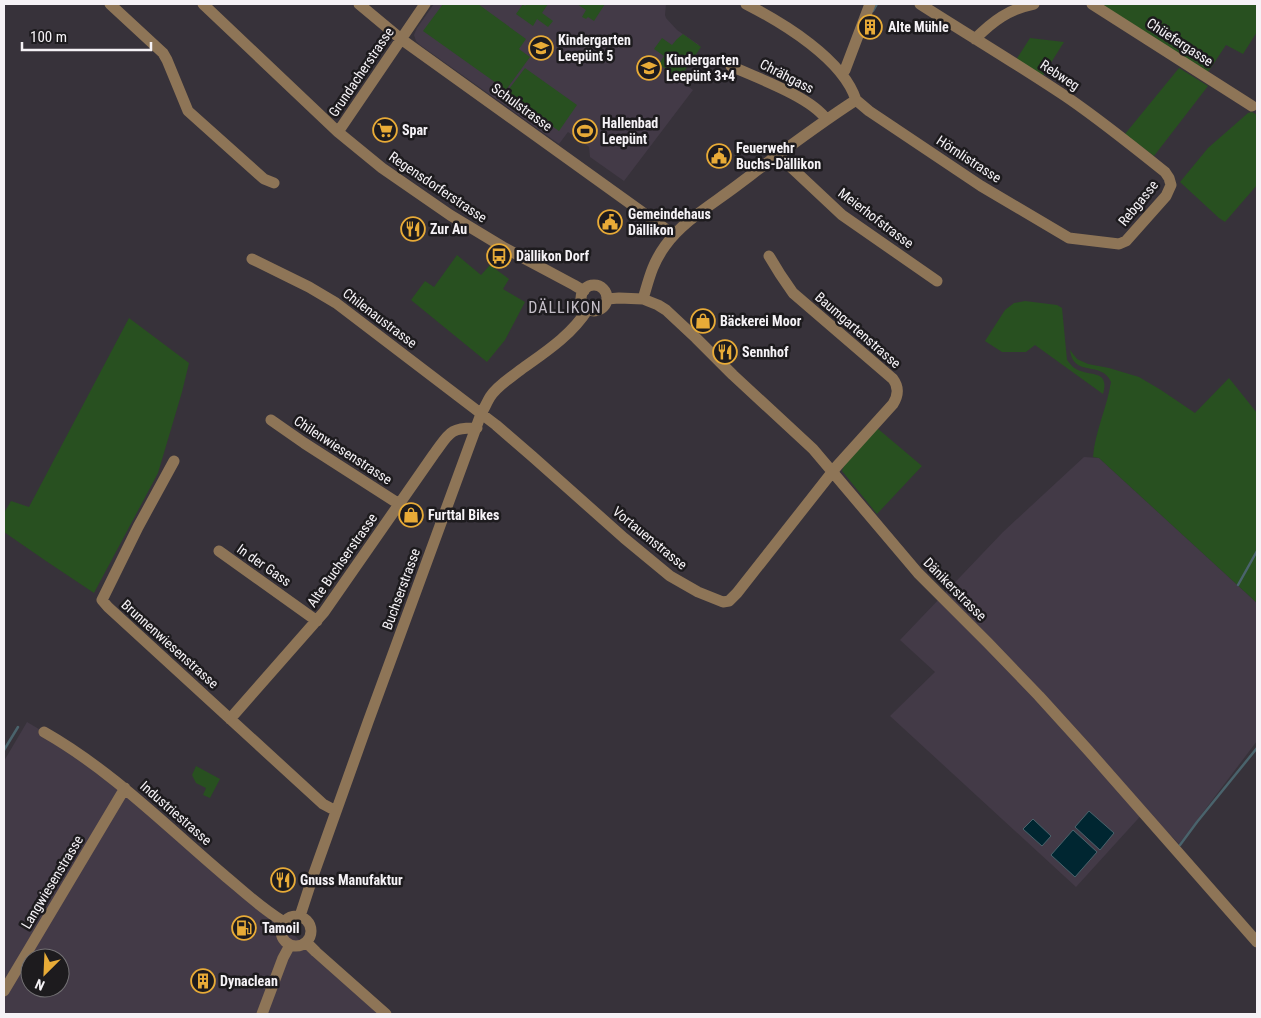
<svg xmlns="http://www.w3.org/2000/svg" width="1261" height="1018" viewBox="0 0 1261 1018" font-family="'Roboto Condensed',sans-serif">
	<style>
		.built { fill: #433a47; fill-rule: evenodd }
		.green { fill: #285020 }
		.water { fill: #002631; stroke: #4a636c }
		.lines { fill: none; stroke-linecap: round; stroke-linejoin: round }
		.stream { stroke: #4a636c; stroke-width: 2.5 }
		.minor { stroke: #8e7557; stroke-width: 11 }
		.labels { text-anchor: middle; stroke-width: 5; stroke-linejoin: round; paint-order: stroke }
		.poi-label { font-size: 14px; font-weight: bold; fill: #f5f2f6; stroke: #1d1b1e; text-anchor: start }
		.street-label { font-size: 14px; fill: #f5f2f6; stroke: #1d1b1e }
		.quarter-label { font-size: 16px; letter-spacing: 1px; fill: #c4bec7; stroke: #1d1b1e }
	</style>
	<rect width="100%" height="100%" fill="#37323a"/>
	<path class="built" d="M434,4H666L665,15L666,18L677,30L699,45L677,78L693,90L624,181L590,157L589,147L568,132L559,144L420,45L416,41L414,35L417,28Z
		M1084,457L1099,458L1257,603V741L1179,844L1146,810L1076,887L890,716L935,672L900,640L1003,532Z
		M27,722L66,745L273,916L381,1014H4V761ZM30,958H60V988H30Z"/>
	<path class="green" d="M443,4H478L526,39L519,49L530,57L506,90L423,31Z
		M523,4L525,6L527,4H548L542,13L553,21L548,27L537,19L533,26L516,14Z
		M577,4H605L594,21L588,17L586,19L582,17L586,10Z
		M1101,4H1257V32L1243,54L1226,45L1208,72Z
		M683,34L701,47L679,79L659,64L664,56L654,49L662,38L672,45L677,39Z
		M1030,38L1064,42L1042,77L1016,60Z
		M525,68L577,105L559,131L506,93Z
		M1179,68L1208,86L1154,156L1125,134Z
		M1252,112L1257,115V185L1225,222L1219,218L1180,182L1208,148L1248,113Z
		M457,255L481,275L490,265L509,279L503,289L525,302L505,340L487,362L411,300L425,281L434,287Z
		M1025,301L1057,305L1062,308L1067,360C1070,363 1072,367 1076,369C1090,377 1110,369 1103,394L1035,345L1026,352H1002L985,341L1005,310L1014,303Z
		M129,318L189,363L182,392L158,473L94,593L46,561L4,532V513L11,501L29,507Z
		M1070,350L1077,359L1088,364L1109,368L1139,377L1161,390L1195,413L1229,378L1257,413V603L1099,458L1093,457C1095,431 1107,408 1111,382C1102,360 1073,378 1070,350Z
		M877,428L922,466L877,514L842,471L845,463Z
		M196,766L220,779L210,798L203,795L206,788L196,783L192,775Z"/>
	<path class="water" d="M1089,811L1114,833L1100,850L1075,827Z
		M1033,819L1051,836L1042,846L1023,829Z
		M1073,830L1097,852L1075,877L1051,855Z"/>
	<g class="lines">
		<path class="stream" d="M873,11L877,4
			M1238,585L1257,551
			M4,750L18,727
			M1180,845L1197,822L1257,748"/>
		<path class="minor" d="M110,4L163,53L167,60L188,111L264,179L274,183
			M203,4L338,132L382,168L450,215L503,247L574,285L584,291
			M359,4L401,39L674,235
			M746,4C783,23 843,59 856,100
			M1092,4L1252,106
			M975,39C993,21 1009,9 1034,4
			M731,66C757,78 811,97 826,119
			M842,74L845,70L870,4
			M856,100L869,111L981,186L1069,238L1119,244L1126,241L1166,196L1171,185L1169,178L1165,172C1135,148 1104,123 1071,100C1022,67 970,36 920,4
			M338,132L425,4
			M778,155L842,215L937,281
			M252,259L309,287L336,303L496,425L533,457L624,538L670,576L698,592L723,602L729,601L737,593L837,466L893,404C898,396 899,387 893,379L793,293L780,274L769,256
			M581 298a13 13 0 1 1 26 0a13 13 0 1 1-26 0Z
			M607,299L619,298L643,299L658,305L666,310L696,338L733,375L813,449L918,573L988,643L1039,696L1088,750L1257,942
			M643,299C649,279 652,264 665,246C682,222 711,205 735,187C775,157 814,127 856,100
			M271,420L304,443L399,504
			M174,461L138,527L102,600L108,607L323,804L336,811
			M219,551L317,621
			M230,719L324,612L434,454C449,434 449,427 477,428
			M44,732C111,770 165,825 224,875C243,891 262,909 284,922
			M281 931a15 15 0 1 1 30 0a15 15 0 1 1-30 0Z
			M300,916L313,876L368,722L481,414C484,409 487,402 490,397C497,386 509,379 519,371C544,353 571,336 588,309
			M307,943L316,952L386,1014
			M4,991L125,788
			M262,1014L283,958L290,945"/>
	</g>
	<defs>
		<g id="building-ring" transform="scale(1.25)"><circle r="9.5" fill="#1d1b1e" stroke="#e8ab37" stroke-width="1.5"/><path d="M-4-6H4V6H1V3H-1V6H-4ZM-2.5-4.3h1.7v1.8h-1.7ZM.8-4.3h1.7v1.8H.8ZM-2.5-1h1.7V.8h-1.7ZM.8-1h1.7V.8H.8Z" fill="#e8ab37"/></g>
		<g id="school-ring" transform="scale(1.25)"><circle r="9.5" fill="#1d1b1e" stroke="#e8ab37" stroke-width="1.5"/><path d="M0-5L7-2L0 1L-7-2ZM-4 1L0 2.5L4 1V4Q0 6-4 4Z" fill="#e8ab37"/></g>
		<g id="supermarket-ring" transform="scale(1.25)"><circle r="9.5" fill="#1d1b1e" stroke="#e8ab37" stroke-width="1.5"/><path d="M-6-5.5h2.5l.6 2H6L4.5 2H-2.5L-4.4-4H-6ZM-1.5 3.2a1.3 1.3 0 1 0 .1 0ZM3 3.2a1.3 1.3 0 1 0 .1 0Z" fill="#e8ab37"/></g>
		<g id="stadium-ring" transform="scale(1.25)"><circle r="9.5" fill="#1d1b1e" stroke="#e8ab37" stroke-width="1.5"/><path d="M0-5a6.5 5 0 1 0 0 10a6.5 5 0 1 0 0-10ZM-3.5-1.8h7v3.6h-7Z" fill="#e8ab37"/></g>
		<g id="civic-ring" transform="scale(1.25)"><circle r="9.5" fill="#1d1b1e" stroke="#e8ab37" stroke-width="1.5"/><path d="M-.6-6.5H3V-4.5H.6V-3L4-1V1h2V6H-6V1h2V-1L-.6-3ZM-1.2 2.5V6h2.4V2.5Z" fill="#e8ab37"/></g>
		<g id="restaurant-ring" transform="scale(1.25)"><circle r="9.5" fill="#1d1b1e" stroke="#e8ab37" stroke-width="1.5"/><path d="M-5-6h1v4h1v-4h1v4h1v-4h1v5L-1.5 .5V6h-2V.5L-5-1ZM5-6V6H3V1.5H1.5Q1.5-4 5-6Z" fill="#e8ab37"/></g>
		<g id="bus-ring" transform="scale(1.25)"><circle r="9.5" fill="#1d1b1e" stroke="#e8ab37" stroke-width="1.5"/><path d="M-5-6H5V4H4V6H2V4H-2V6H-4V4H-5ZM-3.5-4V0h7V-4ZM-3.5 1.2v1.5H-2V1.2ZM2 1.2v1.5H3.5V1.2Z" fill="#e8ab37"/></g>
		<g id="shop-ring" transform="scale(1.25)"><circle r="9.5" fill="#1d1b1e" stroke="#e8ab37" stroke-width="1.5"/><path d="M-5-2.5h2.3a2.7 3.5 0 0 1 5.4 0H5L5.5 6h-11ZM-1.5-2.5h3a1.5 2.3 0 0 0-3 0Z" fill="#e8ab37"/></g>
		<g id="fuel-ring" transform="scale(1.25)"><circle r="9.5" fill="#1d1b1e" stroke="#e8ab37" stroke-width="1.5"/><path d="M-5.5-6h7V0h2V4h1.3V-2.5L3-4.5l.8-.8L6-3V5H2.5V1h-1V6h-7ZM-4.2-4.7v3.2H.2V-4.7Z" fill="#e8ab37"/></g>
	</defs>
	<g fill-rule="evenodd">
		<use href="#building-ring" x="870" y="27"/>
		<use href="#school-ring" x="541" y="48"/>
		<use href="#school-ring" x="649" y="68"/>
		<use href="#supermarket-ring" x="385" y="130"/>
		<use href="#stadium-ring" x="585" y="131"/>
		<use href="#civic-ring" x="719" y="156"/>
		<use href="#civic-ring" x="610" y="222"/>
		<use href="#restaurant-ring" x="413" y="229"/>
		<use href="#bus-ring" x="499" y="256"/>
		<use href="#shop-ring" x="703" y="321"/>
		<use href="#restaurant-ring" x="725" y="352"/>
		<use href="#shop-ring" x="411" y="515"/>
		<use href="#restaurant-ring" x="283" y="880"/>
		<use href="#fuel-ring" x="244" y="928"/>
		<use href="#building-ring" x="203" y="981"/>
	</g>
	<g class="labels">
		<g class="poi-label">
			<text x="888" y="32">Alte Mühle</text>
			<text x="558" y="45">Kindergarten<tspan x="558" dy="16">Leepünt 5</tspan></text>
			<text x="666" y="65">Kindergarten<tspan x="666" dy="16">Leepünt 3+4</tspan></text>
			<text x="602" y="128">Hallenbad<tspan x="602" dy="16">Leepünt</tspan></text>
			<text x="402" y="135">Spar</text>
			<text x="736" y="153">Feuerwehr<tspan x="736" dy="16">Buchs-Dällikon</tspan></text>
			<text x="628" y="219">Gemeindehaus<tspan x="628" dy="16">Dällikon</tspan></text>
			<text x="430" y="234">Zur Au</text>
			<text x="516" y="261">Dällikon Dorf</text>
			<text x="720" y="326">Bäckerei Moor</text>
			<text x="742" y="357">Sennhof</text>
			<text x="428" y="520">Furttal Bikes</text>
			<text x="300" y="885">Gnuss Manufaktur</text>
			<text x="262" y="933">Tamoil</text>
			<text x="220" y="986">Dynaclean</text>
		</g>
		<g class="street-label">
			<text transform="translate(1180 42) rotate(33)" y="5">Chüefergasse</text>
			<text transform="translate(361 72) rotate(-56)" y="5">Grundacherstrasse</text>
			<text transform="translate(1060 75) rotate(33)" y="5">Rebweg</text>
			<text transform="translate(787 76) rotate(27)" y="5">Chrähgass</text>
			<text transform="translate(522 107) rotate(36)" y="5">Schulstrasse</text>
			<text transform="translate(969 159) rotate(33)" y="5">Hörnlistrasse</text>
			<text transform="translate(438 187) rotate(34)" y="5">Regensdorferstrasse</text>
			<text transform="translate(1138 203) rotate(-51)" y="5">Rebgasse</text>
			<text transform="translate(876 218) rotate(37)" y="5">Meierhofstrasse</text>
			<text transform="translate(380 318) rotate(37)" y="5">Chilenaustrasse</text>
			<text transform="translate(858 330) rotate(41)" y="5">Baumgartenstrasse</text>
			<text transform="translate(343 450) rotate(33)" y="5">Chilenwiesenstrasse</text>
			<text transform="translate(650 538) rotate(39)" y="5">Vortauenstrasse</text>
			<text transform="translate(342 560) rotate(-55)" y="5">Alte Buchserstrasse</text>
			<text transform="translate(264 565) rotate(35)" y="5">In der Gass</text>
			<text transform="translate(401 589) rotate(-70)" y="5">Buchserstrasse</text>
			<text transform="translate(955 589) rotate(45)" y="5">Dänikerstrasse</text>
			<text transform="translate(170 644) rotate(42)" y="5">Brunnenwiesenstrasse</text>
			<text transform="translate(176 813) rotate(41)" y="5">Industriestrasse</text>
			<text transform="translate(52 882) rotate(-59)" y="5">Langwiesenstrasse</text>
		</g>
		<g class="quarter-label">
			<text x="565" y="313">DÄLLIKON</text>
		</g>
	</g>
	<rect width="1261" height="1018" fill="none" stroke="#f5f2f6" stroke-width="10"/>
	<g transform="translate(45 973) rotate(204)"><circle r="24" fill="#1d1b1e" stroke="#737174"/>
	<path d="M0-4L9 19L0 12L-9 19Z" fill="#e8ab37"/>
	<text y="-8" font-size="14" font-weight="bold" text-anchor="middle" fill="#f5f2f6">N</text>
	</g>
	<path d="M22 42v8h129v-8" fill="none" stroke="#f5f2f6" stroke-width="2.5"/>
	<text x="30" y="42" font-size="15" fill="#f5f2f6" stroke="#1d1b1e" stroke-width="4" paint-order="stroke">100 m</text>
</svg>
